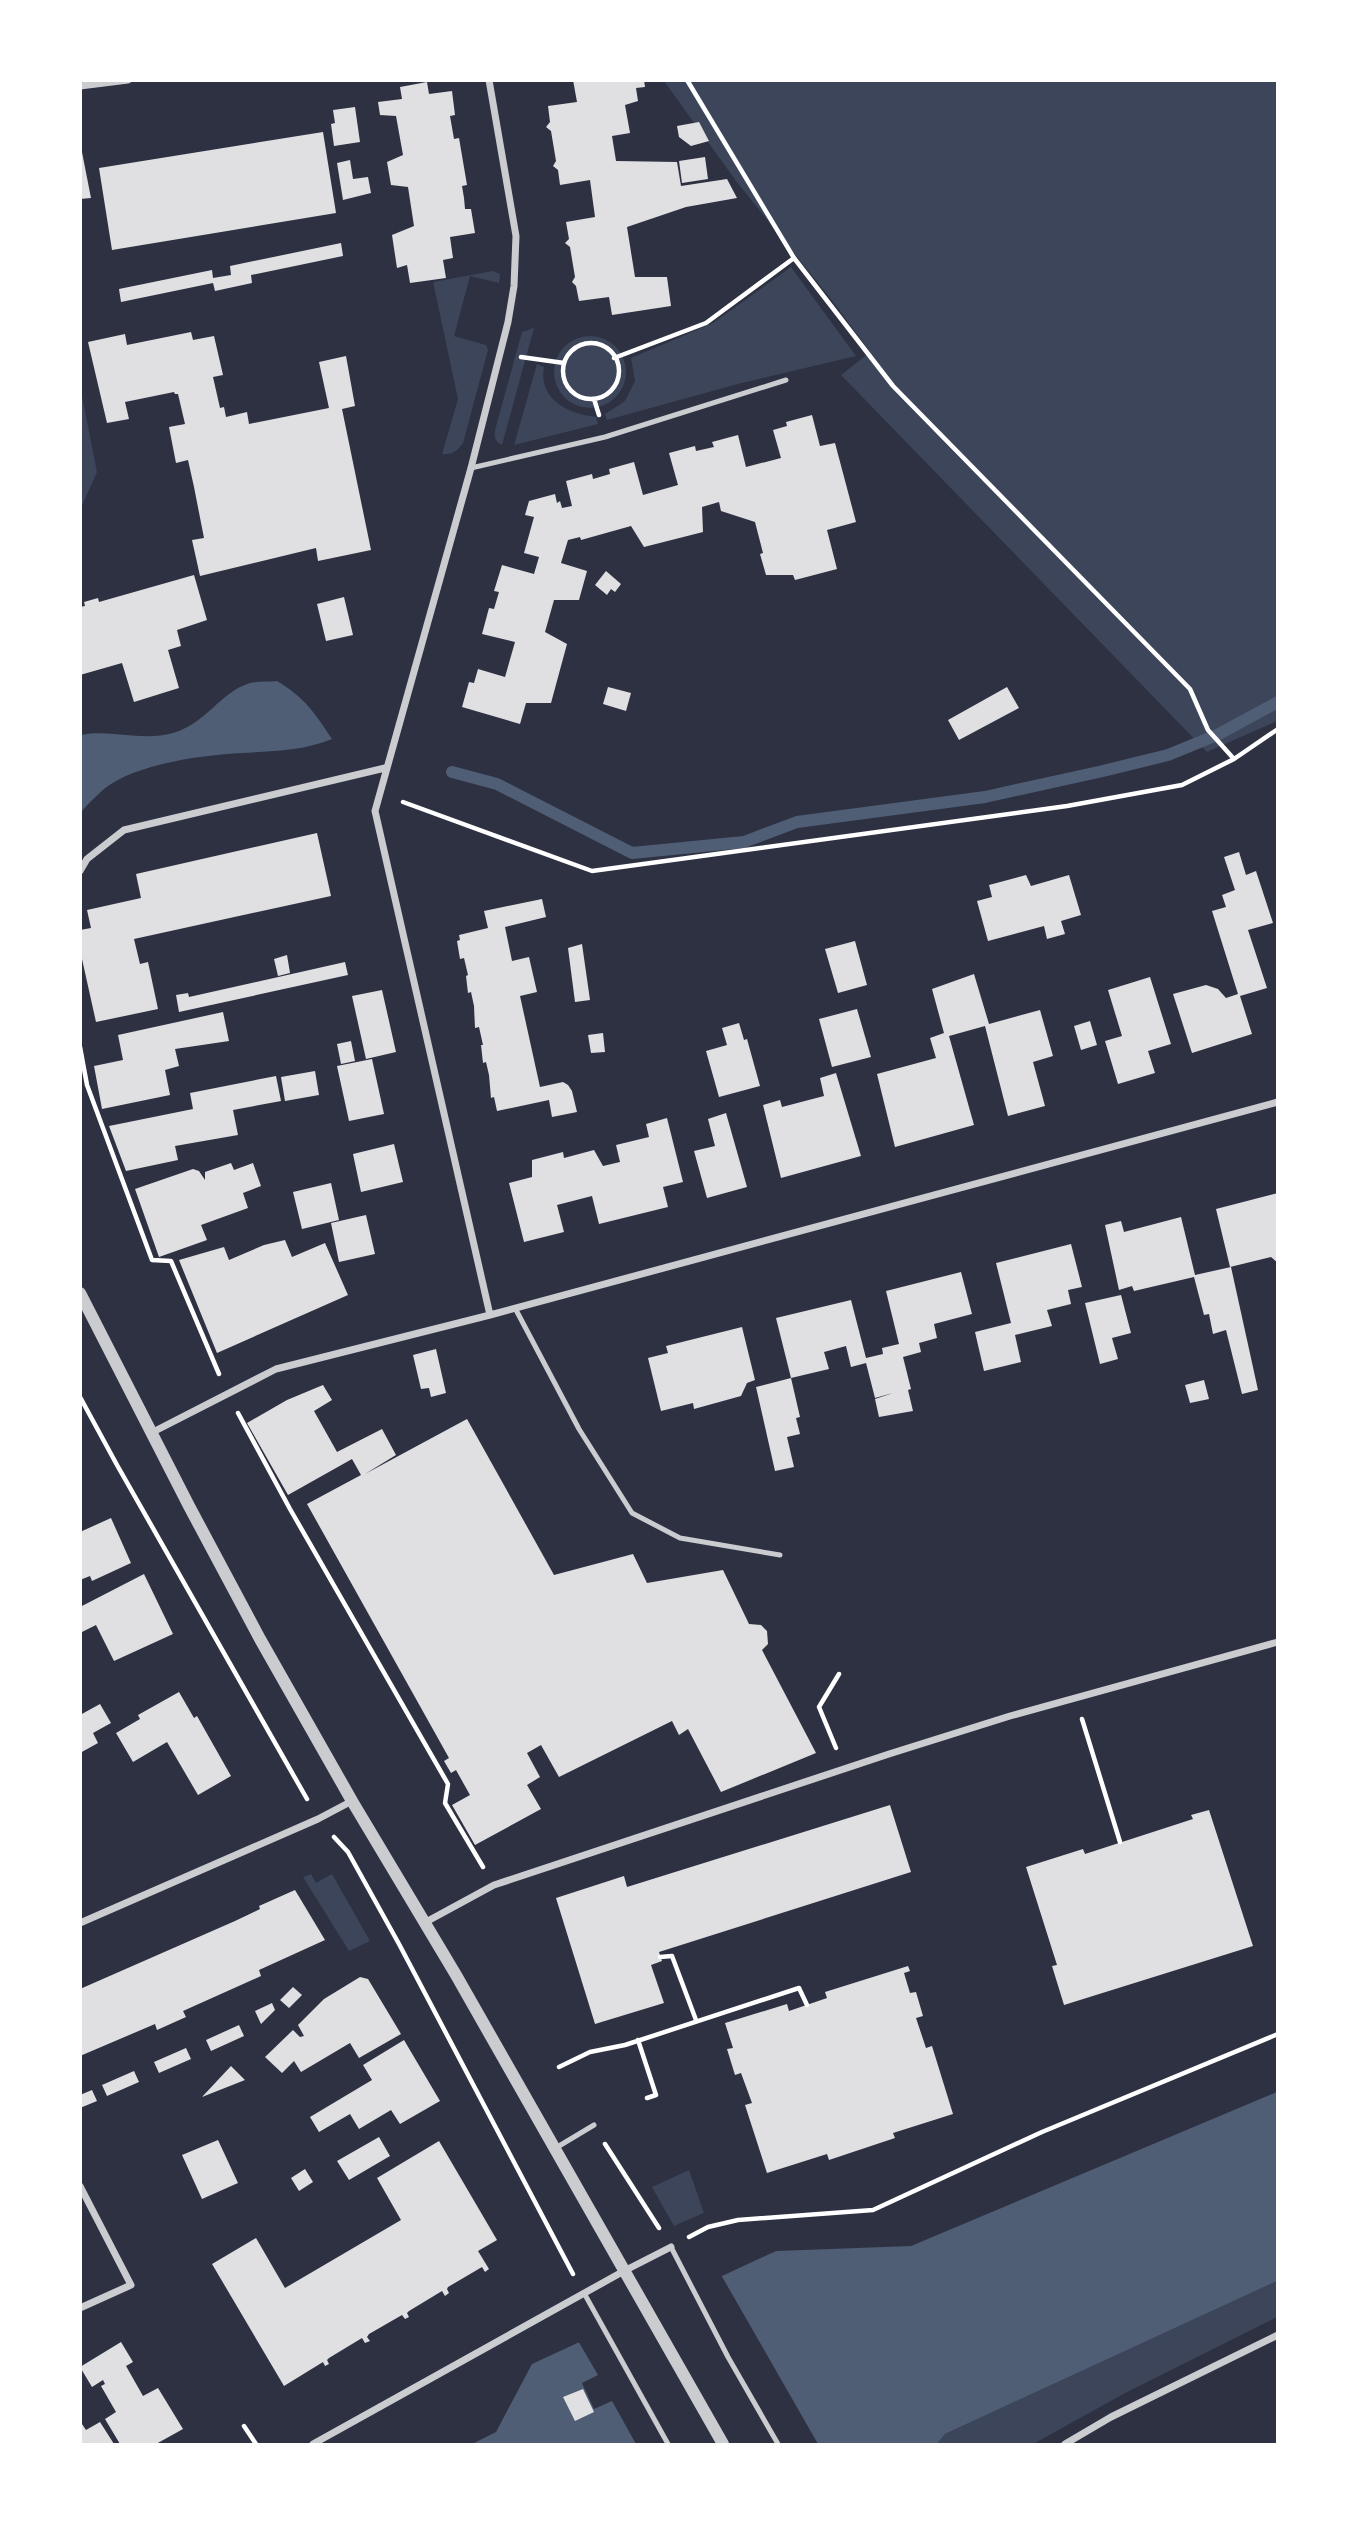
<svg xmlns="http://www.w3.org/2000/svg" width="1358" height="2525" viewBox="0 0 1358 2525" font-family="'IBM Plex Sans',sans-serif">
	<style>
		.green { fill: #3c4559 }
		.water { fill: #4f5d75 }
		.pier { fill: #2d3142 }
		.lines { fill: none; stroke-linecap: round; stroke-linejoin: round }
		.stream { stroke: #4f5d75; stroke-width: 12 }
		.building { fill: #e0e0e3 }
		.path { stroke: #fff; stroke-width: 4.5 }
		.service { stroke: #caccd0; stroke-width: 5 }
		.minor { stroke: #caccd0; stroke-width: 7 }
		.tertiary { stroke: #caccd0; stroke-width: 12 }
	</style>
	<rect width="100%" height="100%" fill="#2d3142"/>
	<path class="green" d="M664,81H1277V721L1207,752L841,375L870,352L834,303L736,181Z
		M791,267L856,356L738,384L607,420L605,414L625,401L635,381L631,358L713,323Z
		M493,271L500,274L499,283L470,276L454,336L486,345L488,350L463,443C457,451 453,455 442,454L458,399L433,282Z
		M534,328L502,445C495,442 494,438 495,430L522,332Z
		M554 372a36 36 0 1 1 72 0a36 36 0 1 1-72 0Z
		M537,364L544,367C538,400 569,414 596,417L598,424L514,445Z
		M81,391L97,472L81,508H80Z
		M311,1874L316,1883L332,1874L370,1941L349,1951L303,1877Z
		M689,2170L704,2213L674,2226L652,2187Z
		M1277,2281V2317L1129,2391L1033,2444H937L945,2434Z"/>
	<path class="water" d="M277,681C304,697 315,713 332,739C303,751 272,751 242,753C202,755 135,764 104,789C96,796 88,804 81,812V735C111,729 142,742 173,733C207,723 220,692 250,683C258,681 268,682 277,681Z
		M1277,2092V2281L945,2434L937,2444H472L496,2432L532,2364L776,2251L911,2246Z"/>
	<path class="pier" d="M720,2273L818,2444H636L612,2401L594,2409L582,2383L598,2375L577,2339Z"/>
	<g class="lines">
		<path class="stream" d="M452,772L497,784L632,853L744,842L797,822L985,797L1103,771L1168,755L1217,735L1278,702"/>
	</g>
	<path class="building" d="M573,80H644L645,87L636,88L638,101L625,105L630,133L612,136L616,161L677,162L681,186L727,179L737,198L686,207L627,227L635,277H667L671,306L612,315L609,297L579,301L576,286L572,282L575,277L570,247L565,243L569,239L566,222L595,217L590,180L560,185L558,170L553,166L556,161L551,131L546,127L550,122L548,106L577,102Z
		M427,82L429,94L452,91L455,115L450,116L454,139L459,138L467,185L462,186L464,198L465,209H471L475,233L450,237L453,258L443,260L446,278L410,283L407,265L397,268L392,235L414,226L408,187L391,185L387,162L403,155L396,116L380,115L378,102L402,99L400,87Z
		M355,107L360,142L334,146L331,124L335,123L333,110Z
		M699,122L709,141L691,146L679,137L677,126Z
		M323,132L336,213L112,250L99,168Z
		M80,142L91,198L80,199Z
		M705,157L708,179L682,183L679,161Z
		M350,160L353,179L368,177L371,193L343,200L337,163Z
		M341,243L343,256L251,275L252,283L215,291L213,283L121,302L119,289L212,270L213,278L231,275L230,266Z
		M191,332L193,340L214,336L223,375L213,377L220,408L224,407L226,417L247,412L249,424L329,408L319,362L346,356L355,406L342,409L371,550L318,561L316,548L200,576L192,540L204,538L194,487L188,460L176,463L169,427L185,424L178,394H175L174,392L125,402L129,419L107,423L88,342L125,334L127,345Z
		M812,415L820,446L835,443L856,522L827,530L837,569L795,580L793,575H766L760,554L763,553L755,522L721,511L719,502L702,507L703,532L644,547L631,526L581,540L580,537L568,540L561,563L587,571L579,600H554L545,632L567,644L551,703H526L520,724L462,707L469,682L474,683L478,669L505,677L515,642L482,634L489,608L494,609L499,592L494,591L502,565L534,574L539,557L524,553L534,517L525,515L529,501L555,494L557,503L560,501L562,508L572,506L566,481L592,474L593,479L610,474L609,469L634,462L643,495L678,485L669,453L695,446L696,451L714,447L712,442L738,435L746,467L781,458L773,430L787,426L786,422Z
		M606,571L621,584L615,592L611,589L607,595L595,585Z
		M194,575L207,620L177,630L181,646L168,650L179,688L134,702L122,663L80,675V607L85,606L84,602L98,598L99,602Z
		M344,597L353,635L326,641L317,604Z
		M608,687L631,693L626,711L603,704Z
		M1007,687L1019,708L959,740L948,720Z
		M317,833L331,896L134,939L140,964L148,962L158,1009L96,1022L80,950V930L91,928L87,910L141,898L136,874Z
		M1239,852L1246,875L1256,871L1273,923L1248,930L1267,988L1240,996L1252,1034L1192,1053L1173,994L1206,985L1218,989L1226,998L1238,994L1212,911L1226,907L1222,895L1235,890L1224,857Z
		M1026,875L1031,886L1069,875L1081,915L1061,921L1065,934L1047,939L1044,926L988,941L977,901L992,897L989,885Z
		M542,899L546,917L505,927L512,961L529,957L537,992L520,996L540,1087L563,1082L568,1085L572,1091L577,1112L552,1117L549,1100L497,1111L494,1097L491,1098L489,1075L486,1062L483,1063L481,1045H483L479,1027L475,1028L474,1006L471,992L468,993L466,976L468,975L464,958L460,959L457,941L460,940L459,935L488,928L484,911Z
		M855,941L867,985L838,993L825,949Z
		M582,944L590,1000L575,1002L568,948Z
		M287,955L290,973L278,976L274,959Z
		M345,962L348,975L179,1012L176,995L188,993L189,997Z
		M974,974L989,1024L1040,1010L1053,1056L1033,1062L1045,1106L1008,1116L985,1026L949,1036L974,1125L895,1147L877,1074L936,1058L930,1038L944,1033L932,989Z
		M1150,977L1171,1044L1148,1051L1155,1073L1118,1084L1105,1041L1122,1036L1108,990Z
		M382,990L396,1052L366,1059L352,996Z
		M857,1009L871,1057L832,1067L819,1019Z
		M223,1012L229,1041L175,1049L179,1066L165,1070L170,1095L102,1109L94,1066L123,1060L118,1035Z
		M1090,1021L1097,1045L1081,1050L1074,1026Z
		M739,1023L744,1040L747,1039L760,1086L719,1097L706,1051L727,1045L722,1028Z
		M603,1033L605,1052L591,1053L588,1035Z
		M351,1041L355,1061L341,1064L337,1044Z
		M372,1059L384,1114L349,1121L337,1066Z
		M315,1071L319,1095L285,1101L281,1077Z
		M836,1073L861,1156L781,1178L763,1105L780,1100L782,1107L824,1096L820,1078Z
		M276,1076L281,1101L233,1110L238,1135L175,1146L178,1160L126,1171L109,1126L193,1109L190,1093Z
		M726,1113L747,1187L707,1198L694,1151L715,1146L708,1119Z
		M667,1118L683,1182L663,1187L668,1207L599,1224L592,1196L557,1205L564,1232L524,1242L509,1183L532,1177V1160L563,1152L564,1158L594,1150L603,1166L620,1162L616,1145L649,1137L646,1124Z
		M394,1144L403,1182L361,1192L353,1154Z
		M231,1163L234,1170L253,1163L261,1186L243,1193L248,1208L201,1225L207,1240L159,1257L135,1189L193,1169L199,1171L205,1180V1172Z
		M331,1183L339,1220L302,1229L293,1192Z
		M1278,1193V1263L1271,1257L1230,1267L1216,1209Z
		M366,1215L375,1254L339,1262L331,1223Z
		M1181,1217L1195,1275L1231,1267L1258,1390L1242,1394L1226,1330L1213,1334L1209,1314L1204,1315L1194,1277L1134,1291L1132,1286L1119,1290L1105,1225L1121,1221L1124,1232Z
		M285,1240L292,1257L325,1243L348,1295L217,1353L179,1260L224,1247L229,1260L264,1245Z
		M1071,1244L1082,1287L1068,1290L1071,1304L1047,1310L1052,1326L1015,1335L1021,1362L984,1371L975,1332L1011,1323L996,1263Z
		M961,1272L972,1314L934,1324L937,1338L919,1343L921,1352L903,1357L911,1389L908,1390L913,1411L879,1417L875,1399L893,1393L875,1398L866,1363L851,1367L846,1346L824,1352L829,1369L791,1378L776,1318L851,1300L866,1358L883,1354L882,1348L899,1344L886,1291Z
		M1121,1295L1131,1333L1112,1338L1118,1359L1100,1364L1085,1303Z
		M742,1327L755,1380L747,1383L741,1396L694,1409L693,1403L661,1411L648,1358L668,1353L666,1346Z
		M436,1349L446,1393L431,1397L429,1388L421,1389L413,1355Z
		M791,1378L800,1417L796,1418L800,1434L787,1437L794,1467L775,1471L756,1387Z
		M1204,1380L1209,1399L1190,1403L1185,1385Z
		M323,1385L332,1400L314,1411L337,1452L382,1429L396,1455L365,1474L467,1419L554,1575L633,1554L647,1583L723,1570L749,1624L761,1625L767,1631L768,1644L762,1650L816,1753L721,1792L688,1729L679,1735L672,1721L559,1777L541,1745L527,1753L540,1777L527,1785L541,1809L475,1845L452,1805L470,1795L456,1770L451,1773L444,1761L449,1758L307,1504L361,1475L352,1459L288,1495L247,1423L287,1400Z
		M111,1518L131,1563L92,1581L90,1576L80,1580V1532Z
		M144,1574L173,1634L114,1661L96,1625L80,1633V1607Z
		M179,1692L194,1718L197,1716L231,1776L198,1795L167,1742L133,1762L116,1733L140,1719L138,1715Z
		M100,1704L111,1723L93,1733L98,1743L80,1753V1715Z
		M890,1805L911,1872L659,1952L662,1961L651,1965L664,2003L595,2024L556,1898L624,1876L627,1887Z
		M1209,1810L1253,1946L1064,2005L1052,1966L1057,1965L1026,1867L1083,1849L1085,1854L1193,1819L1191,1815Z
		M295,1890L325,1940L259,1970L261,1976L183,2011L186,2017L157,2030L155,2024L80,2056V1989L235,1921L260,1909L259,1906Z
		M908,1966L910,1971L904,1973L910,1993L916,1992L923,2016L916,2018L926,2048L932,2046L953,2114L893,2133L895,2138L829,2160L827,2154L767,2173L745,2105L752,2103L741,2073L735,2075L727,2049L733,2048L725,2023L787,2004L789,2011L827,1998L825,1992Z
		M360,1977L368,1979L401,2034L359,2058L350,2043L301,2072L294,2061L282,2073L265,2057L293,2030L300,2037L304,2036L298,2025L324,1999Z
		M293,1987L302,1995L289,2008L280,2000Z
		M272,2003L275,2010L261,2024L255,2011Z
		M239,2025L244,2036L211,2051L206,2040Z
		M404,2040L440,2101L400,2124L391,2110L359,2129L350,2114L319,2132L310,2117L372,2080L363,2065Z
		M186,2048L191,2059L159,2073L154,2062Z
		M231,2066L245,2080L202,2097Z
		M134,2071L139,2082L107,2096L102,2085Z
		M92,2090L97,2101L80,2108V2095Z
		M379,2137L390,2156L349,2180L337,2161Z
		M218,2140L238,2183L202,2199L182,2155Z
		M439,2141L497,2240L478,2251L489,2269L485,2272L482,2267L448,2287L447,2289L449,2293L445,2296L442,2291L409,2311L407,2313L409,2317L405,2319L402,2315L369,2334L367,2337L370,2341L365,2343L362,2338L329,2358L327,2360L329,2364L325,2366L323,2362L284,2386L212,2264L256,2238L285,2288L401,2220L377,2178Z
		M305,2169L313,2182L299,2191L291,2178Z
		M121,2342L133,2362L126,2366L143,2396L158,2388L183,2429L156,2444H120L105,2419L116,2412L101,2386L105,2384L103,2380L92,2387L80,2367Z
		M583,2389L594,2412L575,2421L563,2397Z
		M80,2421L86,2430L100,2422L114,2444H80Z"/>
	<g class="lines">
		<path class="path" d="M687,80L794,258L893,386L1190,689L1208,730L1234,759
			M563 371a28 28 0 1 1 56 0a28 28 0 1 1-56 0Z
			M521,357L564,363
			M614,358L706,323L794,258
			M594,399L599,415
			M403,802L592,871L1067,806L1182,785L1234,759L1278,729
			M80,1047L87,1085L152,1260L171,1261L219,1374
			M80,1397L117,1465L307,1799
			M238,1413L290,1509L448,1784L445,1803L483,1867
			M1082,1719L1120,1842
			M836,1748L819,1707L839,1674
			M334,1837L348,1852L399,1944L573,2274
			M660,1957L672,1956L696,2020
			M638,2040L656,2095L647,2098
			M559,2067L590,2052L625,2045L799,1988L807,2005
			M605,2144L659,2228
			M689,2237L708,2227L738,2220L873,2210L1042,2132L1278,2034
			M244,2426L256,2444"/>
		<path class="service" d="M471,468L605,437L786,380
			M515,1308L579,1429L632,1513L680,1538L780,1555
			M554,2149L594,2125
			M671,2247L728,2357L778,2444
			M584,2293L668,2444"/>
		<path class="minor" d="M489,80L516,236L514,286L508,322L471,468L375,811L490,1315
			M80,86L128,80
			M80,871L87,859L124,830L385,768
			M151,1433L276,1369L490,1315L1278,1102
			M80,1923L318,1819L352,1801
			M424,1923L494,1885L889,1754L1010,1716L1278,1642
			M80,2186L131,2285L80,2308
			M313,2444L624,2271L671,2247
			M1065,2444L1111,2417L1278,2335"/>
		<path class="tertiary" d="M80,1293L189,1506L260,1639L352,1801L456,1975L723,2444"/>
	</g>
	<rect width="1358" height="2525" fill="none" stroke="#ffffff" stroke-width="164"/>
</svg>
